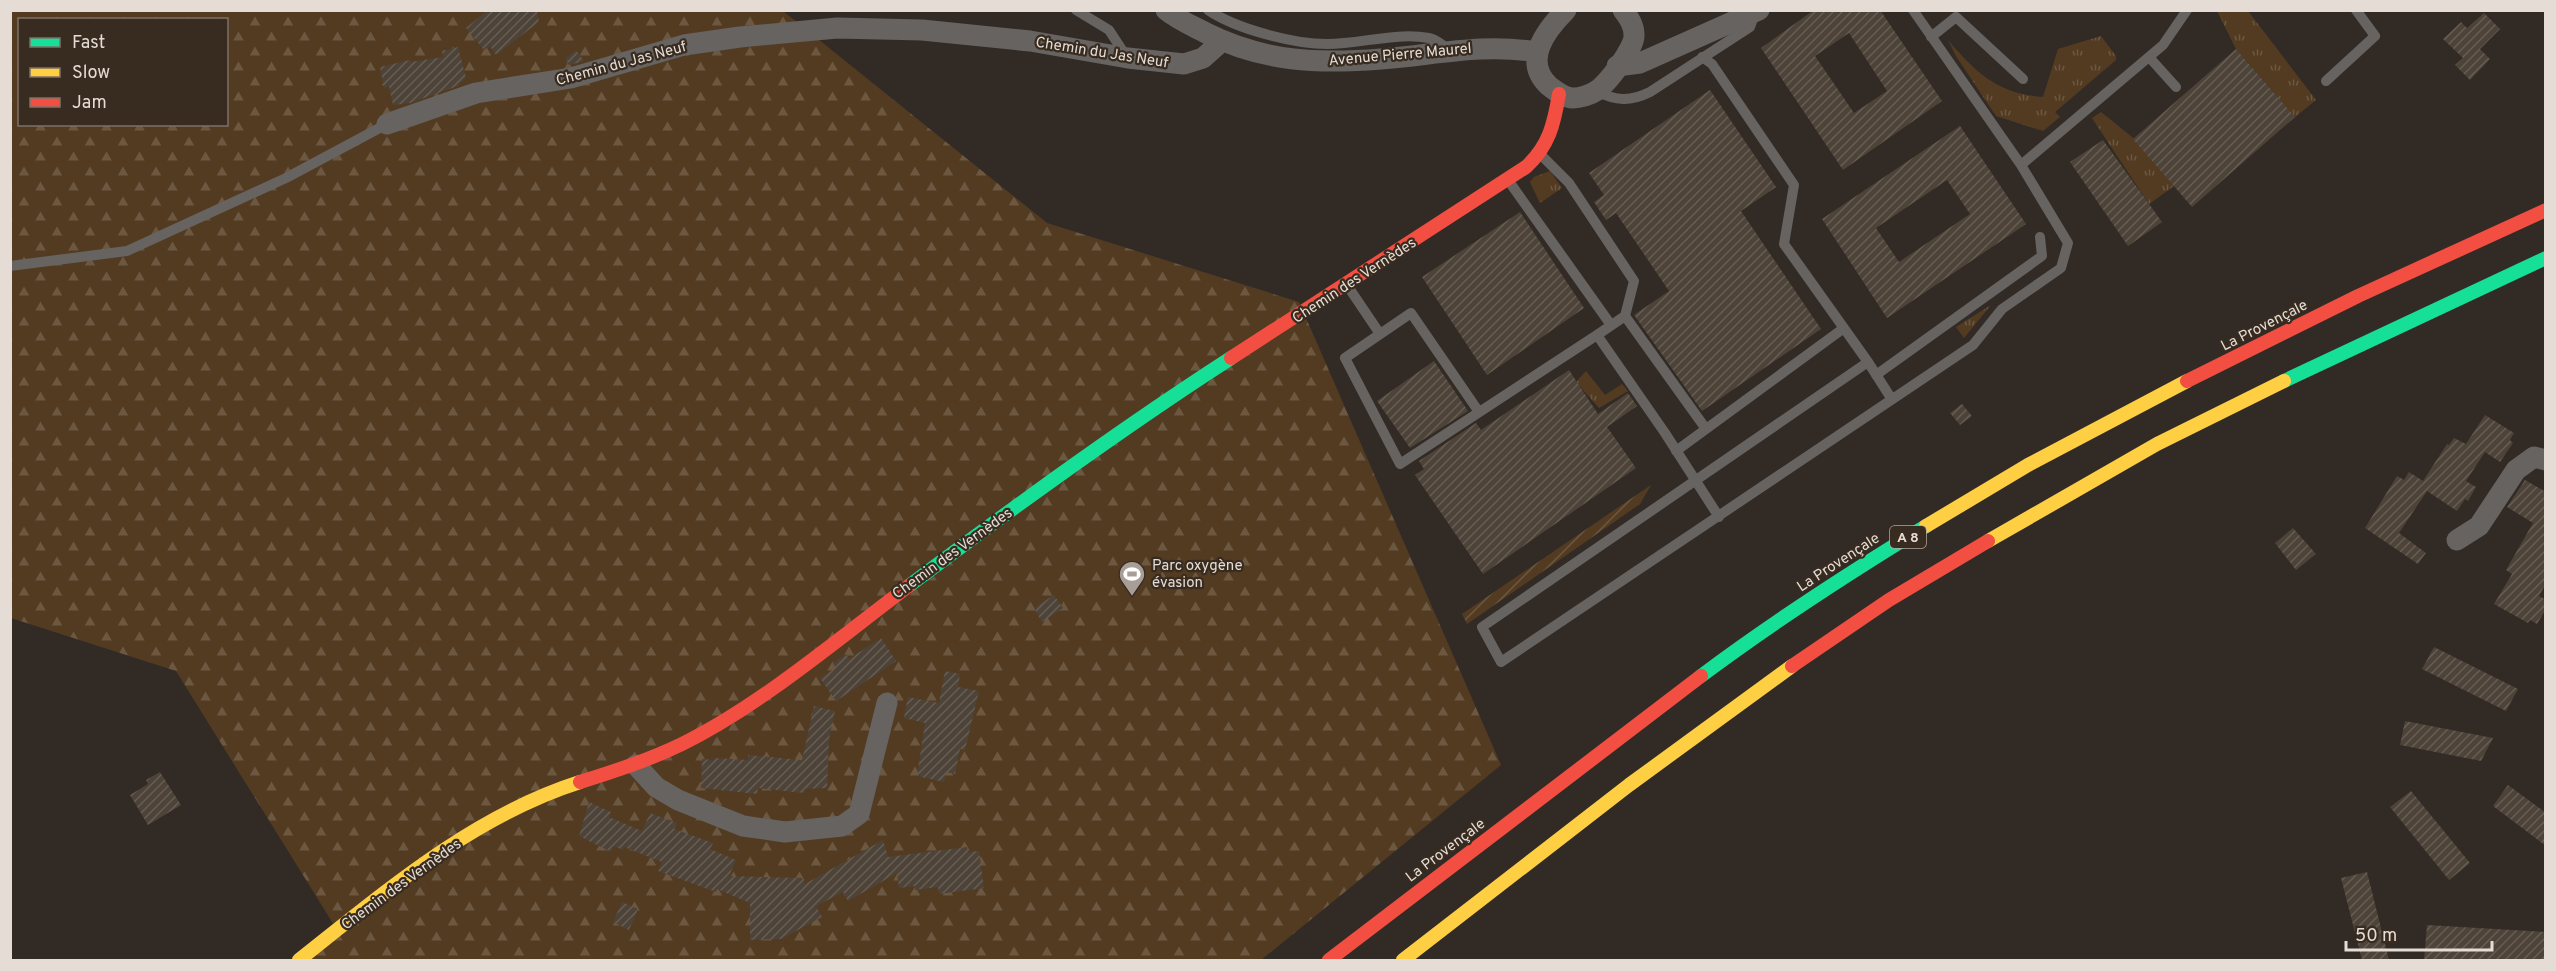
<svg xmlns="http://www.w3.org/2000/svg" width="2556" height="971" viewBox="0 0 2556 971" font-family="Overpass,sans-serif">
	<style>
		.grass { fill: url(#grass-tufts) }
		.forest { fill: url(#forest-firs); fill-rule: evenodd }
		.garden { fill: url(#garden-furrows) }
		.building { fill: url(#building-hatch); fill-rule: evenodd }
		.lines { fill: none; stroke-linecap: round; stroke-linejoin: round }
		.lane { stroke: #666360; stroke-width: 10 }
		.street { stroke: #666360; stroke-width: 21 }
		.fast { stroke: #16e098; stroke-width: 14 }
		.slow { stroke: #ffcf43; stroke-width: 14 }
		.jam { stroke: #f24e42; stroke-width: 14 }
		.labels { text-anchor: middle; stroke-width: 4.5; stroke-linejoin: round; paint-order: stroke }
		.shield { fill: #382b1f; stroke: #b1a79e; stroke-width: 1.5 }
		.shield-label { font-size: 14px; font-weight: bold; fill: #e5dcd5 }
		.street-label { font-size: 15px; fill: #e5dcd5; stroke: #382b1f }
		.poi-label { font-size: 15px; fill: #e5dcd5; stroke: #382b1f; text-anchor: start }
	</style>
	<defs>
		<pattern id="grass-tufts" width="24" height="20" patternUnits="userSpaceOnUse" patternTransform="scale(1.5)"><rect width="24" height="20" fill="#533b22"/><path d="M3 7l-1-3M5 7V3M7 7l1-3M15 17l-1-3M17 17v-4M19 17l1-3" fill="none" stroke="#6c5741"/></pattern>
		<pattern id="forest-firs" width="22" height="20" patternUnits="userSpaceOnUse" patternTransform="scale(1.5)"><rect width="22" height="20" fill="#533b22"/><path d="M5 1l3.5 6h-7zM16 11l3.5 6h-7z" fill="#6c5741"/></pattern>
		<pattern id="garden-furrows" width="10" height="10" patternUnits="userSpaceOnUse" patternTransform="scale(1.5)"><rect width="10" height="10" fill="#533b22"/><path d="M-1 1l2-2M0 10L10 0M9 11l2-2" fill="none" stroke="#6c5741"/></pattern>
		<pattern id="building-hatch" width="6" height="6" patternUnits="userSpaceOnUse" patternTransform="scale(1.5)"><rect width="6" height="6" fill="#4d4338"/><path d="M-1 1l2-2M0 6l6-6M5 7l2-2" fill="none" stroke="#665e54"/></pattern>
	</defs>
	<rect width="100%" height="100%" fill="#322b25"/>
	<path class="grass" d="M2217,11H2248L2316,100L2295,117L2236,49Z
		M2101,36L2116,56V60L2055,112L2060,117L2043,131L1996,116L1956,56L1948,40C1976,73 1998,94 2043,97L2058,49Z
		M2101,112L2132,137L2174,186L2149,204L2092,118Z
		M1550,171L1562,188L1540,203L1530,182L1534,177Z
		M1991,305L1964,338L1956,327Z
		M1586,371L1605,395L1622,384L1628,391L1599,408L1576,382Z"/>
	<path class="forest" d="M11,11H783L1047,223L1299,302L1501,765L1261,960H303L339,933L176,671L11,618ZM20,20H226V124H20Z"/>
	<path class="garden" d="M1651,485L1640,504L1467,624L1462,614Z"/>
	<path class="building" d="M488,10H537L539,22L496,55L490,46L484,50L466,28Z
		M1814,10H1880L1942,101L1843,170L1761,48ZM1849,33L1887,91L1854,113L1815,56Z
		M2484,13L2500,29L2480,49L2490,59L2470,80L2455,65L2463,58L2443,39L2461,22L2467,28Z
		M458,47L466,78L455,87L410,103L393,105L389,86L384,88L380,67L410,60L411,62L443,57L442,51Z
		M2236,49L2295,117L2192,207L2133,139Z
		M576,50L584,61L569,65L565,59Z
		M1710,90L1776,187L1741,211L1821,329L1702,411L1634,315L1669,291L1616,213L1606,220L1594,202L1604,195L1589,173Z
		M1960,126L2026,224L1887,318L1822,219ZM1947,180L1970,214L1899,262L1876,228Z
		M2103,140L2162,222L2128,246L2070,162Z
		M1520,212L1584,308L1487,375L1422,277Z
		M1434,361L1468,411L1410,448L1377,401Z
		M1569,370L1598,414L1628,393L1637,406L1607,427L1636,468L1483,574L1415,475L1424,469L1419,461L1476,423L1481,430Z
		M1962,404L1972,416L1960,425L1950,413Z
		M2485,415L2514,433L2510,440L2513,443L2500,462L2485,452L2466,481L2476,487L2468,501L2465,499L2457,511L2427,491L2399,533L2426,553L2418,564L2365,528L2397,476L2404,480L2409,472L2423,481L2447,444L2449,445L2454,438L2466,444Z
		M2525,480L2546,492V583L2539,596L2546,600V609L2537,624L2530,620L2528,623L2519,618L2494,604L2512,574L2506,570L2533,523L2507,507Z
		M2293,528L2316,554L2296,570L2275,543Z
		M1054,595L1063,608L1042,622L1034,608Z
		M881,638L896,661L836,701L820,678L836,668L833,663L846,654L849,659Z
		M2434,647L2518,689L2506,711L2422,669Z
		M945,671L960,674L958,687L979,691L965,750L960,749L955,774L946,772L944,782L917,776L925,723L904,718L908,697L939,703Z
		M814,706L835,711L829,739L827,788L804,789V793L758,788L757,794L701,788L702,759L714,760V758L748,760V755L802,760Z
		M2405,721L2493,738L2481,761L2400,745Z
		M160,772L181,805L148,825L130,795L148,784L146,780Z
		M2508,785L2546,813V846L2493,806Z
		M2411,791L2470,863L2449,880L2390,807Z
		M589,802L611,812L609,817L642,831L650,813L677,823L674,829L713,843L710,849L736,860L729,876L802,878L805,884L883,840L888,857L967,847L968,852L979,851L984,888L939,894L938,887L915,890V886L899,888L897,873L848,901L843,892L816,906L822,917L781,939L750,940V903L717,889L716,892L658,871L662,862L624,847L623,850L613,846L611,852L579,836Z
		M2367,872L2389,960H2362L2341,878Z
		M622,902L638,909L629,930L613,922Z
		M2427,925L2546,932V960H2424Z"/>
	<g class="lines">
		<path class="lane" d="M1076,10L1109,30L1126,56
			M1208,10C1236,29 1294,44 1327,44C1361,44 1395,32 1429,38C1436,39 1443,46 1449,49
			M1913,10L2021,165L2163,45L2187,10
			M1931,37L1956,17L2023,79
			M1702,57L1712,64L1794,185L1784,244L1868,362
			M2149,57L2176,87
			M2326,81L2375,36L2356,10
			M1596,91C1616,101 1630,102 1650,92L1750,27L1755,13
			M1542,156L1569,183L1634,281L1625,316
			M1508,180L1611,325
			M10,266L127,251L286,178L387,124
			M1347,285L1380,334
			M1597,335L1625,316L1706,429
			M1876,375L2042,256L2040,237
			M1891,398L1868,362L1482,627L1501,662L1973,345L2002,309L2061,268L2068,243L2021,165
			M1479,412L1411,313L1345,358L1400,464L1597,335L1665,433L1719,517
			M1676,451L1844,328"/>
		<path class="street" d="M1166,10C1178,20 1193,26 1206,33C1264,62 1318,64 1381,59C1435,55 1482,43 1537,52
			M1566,10C1546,30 1522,61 1549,86C1556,91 1564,98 1573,98C1580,98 1590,95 1596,91C1607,84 1635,48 1634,35C1634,25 1629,18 1623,10
			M1617,66L1640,63L1759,10
			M387,124L476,93L571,78L684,45L740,37L837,28L922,30L1030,41L1128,58L1184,64L1203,58L1222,41
			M2457,540L2479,526L2516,470L2534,457L2546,460
			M636,765L656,787L678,800L743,826L785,832L842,826L859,814L887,703"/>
		<path class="fast" d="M2284,381L2546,258
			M910,585C1015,506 1121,429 1231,358
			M1701,676C1773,622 1849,573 1926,526"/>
		<path class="slow" d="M1926,526L2028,465L2187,381
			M1988,541L2157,444L2284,381
			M299,960C385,892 473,816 580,782
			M1403,960L1629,785L1792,666"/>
		<path class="jam" d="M1231,358L1526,167C1549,146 1554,124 1559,94
			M2187,381L2358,296L2546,210
			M1792,666L1889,600L1988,541
			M580,782C615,771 649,760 682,744C761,705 839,638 910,585
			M1329,960L1701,676"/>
	</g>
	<defs>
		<g id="stadium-pin" transform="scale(1.35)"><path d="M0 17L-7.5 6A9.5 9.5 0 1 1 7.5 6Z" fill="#a69e97" stroke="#382b1f"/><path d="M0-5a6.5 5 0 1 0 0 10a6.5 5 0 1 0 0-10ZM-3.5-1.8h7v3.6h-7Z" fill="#fff"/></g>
	</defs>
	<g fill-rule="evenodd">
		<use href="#stadium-pin" x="1132" y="574"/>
	</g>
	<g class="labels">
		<rect class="shield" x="1890" y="526" width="36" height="22" rx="4.5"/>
		<g class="shield-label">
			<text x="1908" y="542">A 8</text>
		</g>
		<g class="street-label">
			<text transform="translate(1102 52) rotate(9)" y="5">Chemin du Jas Neuf</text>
			<text transform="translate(1400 54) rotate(-5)" y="5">Avenue Pierre Maurel</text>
			<text transform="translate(621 63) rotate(-15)" y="5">Chemin du Jas Neuf</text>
			<text transform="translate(1354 280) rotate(-33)" y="5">Chemin des Vernèdes</text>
			<text transform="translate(2264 325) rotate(-27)" y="5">La Provençale</text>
			<text transform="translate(952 553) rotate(-36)" y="5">Chemin des Vernèdes</text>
			<text transform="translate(1838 562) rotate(-33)" y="5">La Provençale</text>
			<text transform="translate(1445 850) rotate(-37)" y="5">La Provençale</text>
			<text transform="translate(401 884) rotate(-36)" y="5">Chemin des Vernèdes</text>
		</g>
		<g class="poi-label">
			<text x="1152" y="570">Parc oxygène<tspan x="1152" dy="17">évasion</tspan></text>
		</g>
	</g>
	<rect width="2556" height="971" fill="none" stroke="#e5dcd5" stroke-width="24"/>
	<rect x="18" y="18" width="210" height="108" fill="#382b1f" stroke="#7d7268" stroke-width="1.5"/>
	<rect x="30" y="38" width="30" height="9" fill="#16e098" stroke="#7d7268" stroke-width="1.5"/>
	<text x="72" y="48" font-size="18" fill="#e5dcd5">Fast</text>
	<rect x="30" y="68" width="30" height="9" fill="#ffcf43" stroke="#7d7268" stroke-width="1.5"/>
	<text x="72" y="78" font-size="18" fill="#e5dcd5">Slow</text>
	<rect x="30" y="98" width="30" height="9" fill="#f24e42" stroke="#7d7268" stroke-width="1.5"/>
	<text x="72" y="108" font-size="18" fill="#e5dcd5">Jam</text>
	<path d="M2346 941v9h146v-9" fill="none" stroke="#e5dcd5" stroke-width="3"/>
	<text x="2355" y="941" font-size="18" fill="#e5dcd5" stroke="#382b1f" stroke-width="4.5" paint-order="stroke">50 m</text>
</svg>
